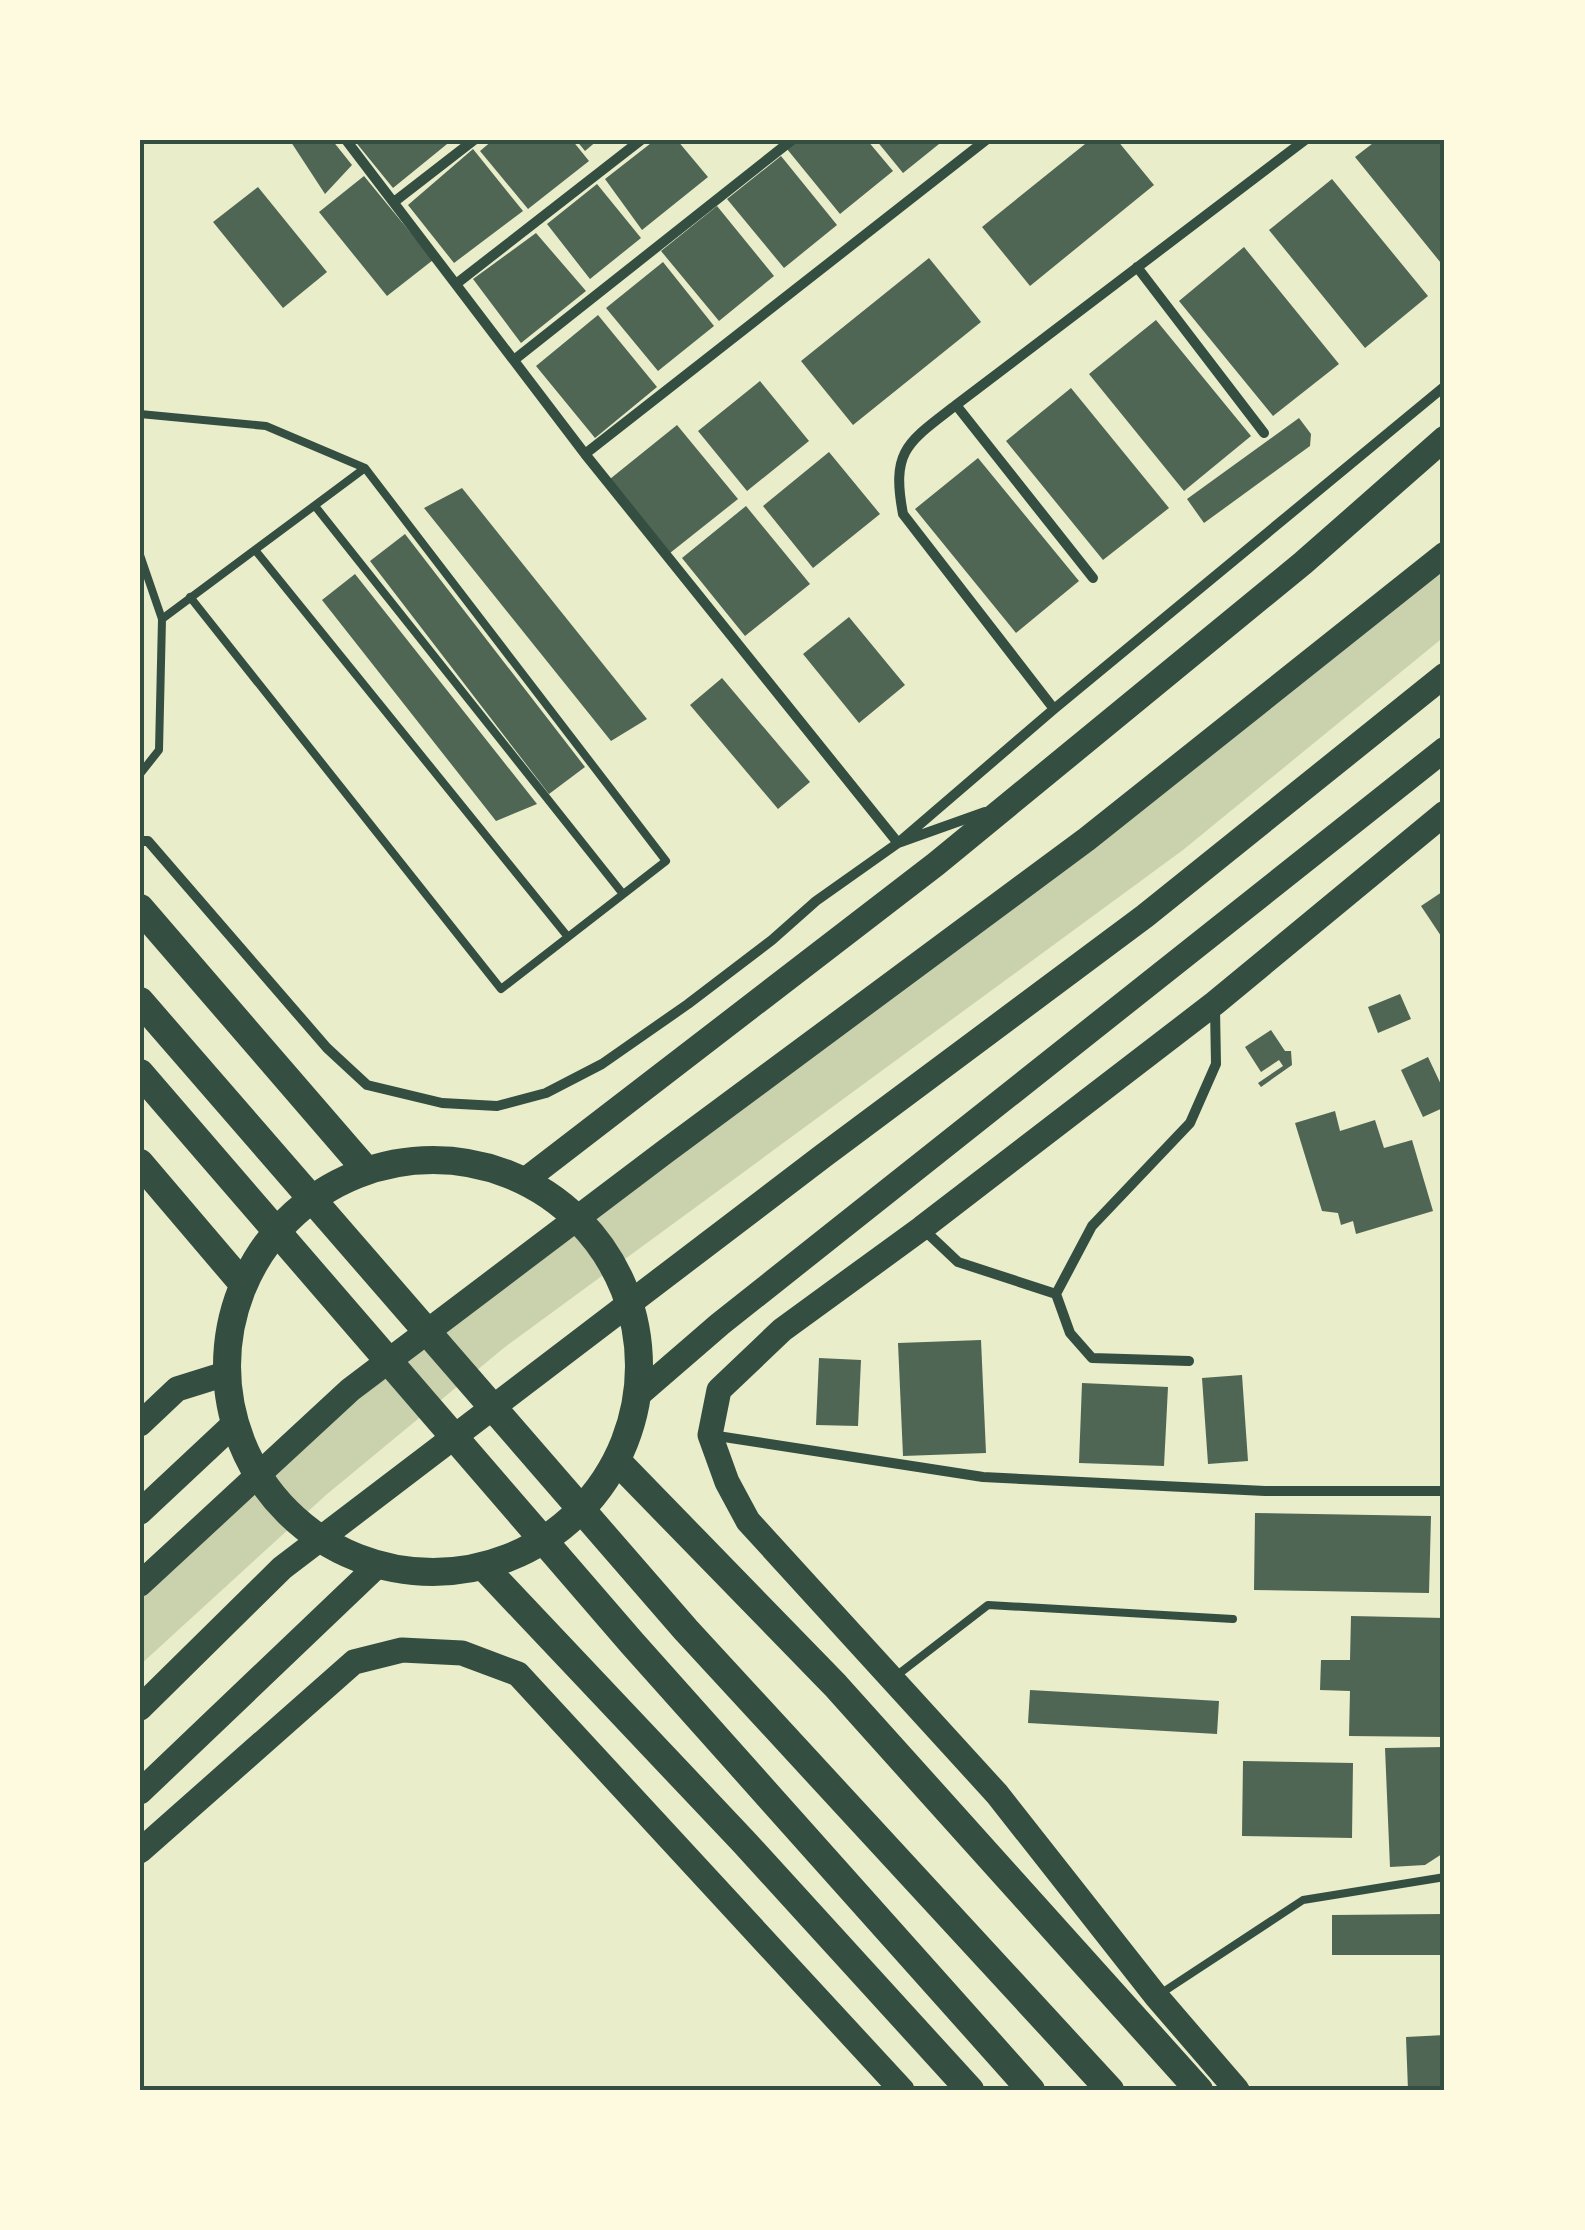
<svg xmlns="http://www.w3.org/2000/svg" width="1585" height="2230" viewBox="0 0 1585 2230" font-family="'Alegreya Sans',sans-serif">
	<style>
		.green { fill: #cad2ad }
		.building { fill: #4f6655 }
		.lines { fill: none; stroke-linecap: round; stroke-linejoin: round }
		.service { stroke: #344e41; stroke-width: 8 }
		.minor { stroke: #344e41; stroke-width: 10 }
		.primary { stroke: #344e41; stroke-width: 25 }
		.trunk { stroke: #344e41; stroke-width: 28 }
		.neatline { fill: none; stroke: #344e41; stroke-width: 4 }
	</style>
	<rect width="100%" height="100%" fill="#e9edc9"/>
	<path class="green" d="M1445,562V636L1183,850L505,1347L326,1495L140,1665V1593L311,1436Z"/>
	<path class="building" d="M293,140H332L352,165L325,194L291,142Z
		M354,140H452L393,188Z
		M493,140H572L589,161L528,209L480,151Z
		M576,140H598L585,151Z
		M655,140H677L708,177L642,230L605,179Z
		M797,140H867L893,171L840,214L787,149Z
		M876,140H944L903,173Z
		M1090,140H1117L1154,185L1030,286L982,227Z
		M1377,140H1445V268L1355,157Z
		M473,149L523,211L454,263L408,205Z
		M781,156L837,225L784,268L727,199Z
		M364,176L433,260L387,296L319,212Z
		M1332,179L1428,296L1365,348L1269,230Z
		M597,184L641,238L590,279L547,224Z
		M258,187L327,272L283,308L213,222Z
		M717,206L774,276L719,321L661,251Z
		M536,233L586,291L521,343L473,279Z
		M1244,247L1339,364L1273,416L1179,301Z
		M929,258L981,322L853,425L801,361Z
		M663,262L714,326L658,371L606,308Z
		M598,315L657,387L595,438L536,366Z
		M1156,320L1251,436L1184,491L1089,374Z
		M760,381L809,441L747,491L698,431Z
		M1071,388L1169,508L1103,560L1006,441Z
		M1299,418L1311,434L1310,446L1204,523L1187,499Z
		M677,425L738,499L670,553L610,479Z
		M829,452L880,514L813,568L763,506Z
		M978,458L1079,581L1016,633L915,509Z
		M462,488L647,719L611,741L424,508Z
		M746,506L810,584L745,636L682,558Z
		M405,534L585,767L549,794L370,561Z
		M355,574L537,804L496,821L322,600Z
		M849,617L905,685L859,723L803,654Z
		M722,678L810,782L778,809L690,705Z
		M1445,890V942L1421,906Z
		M1400,994L1411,1019L1378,1033L1368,1007Z
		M1271,1030L1285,1051H1291L1292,1065L1261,1087L1258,1083L1283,1066L1279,1060L1261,1072L1245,1047Z
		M1428,1057L1445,1093V1107L1423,1117L1401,1070Z
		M1335,1111L1340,1131L1375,1120L1384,1148L1412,1140L1433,1211L1356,1234L1353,1221L1341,1225L1338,1213L1322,1211L1295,1123Z
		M981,1340L986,1453L903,1456L898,1343Z
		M819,1358L861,1360L858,1426L816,1425Z
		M1242,1375L1248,1461L1208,1464L1202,1378Z
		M1082,1383L1168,1387L1164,1466L1079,1463Z
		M1255,1513L1431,1516L1429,1593L1254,1590Z
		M1351,1616L1445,1618V1737L1349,1736L1350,1691L1320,1690L1321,1660H1350Z
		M1030,1690L1219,1701L1217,1734L1028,1723Z
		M1445,1747V1852L1425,1865L1390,1867L1385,1748Z
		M1243,1761L1353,1763L1352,1838L1242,1836Z
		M1445,1914V1955H1332V1915Z
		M1445,2035V2090H1408L1406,2037Z"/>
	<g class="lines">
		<path class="service" d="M140,414L266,426L365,468L666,861L501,989L190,597
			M315,506L623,894
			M255,550L568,937
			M140,555L162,619L159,750L140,774
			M162,619L365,468
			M896,1676L988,1605L1233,1619
			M1160,1994L1303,1900L1445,1877"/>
		<path class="minor" d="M346,140L585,454L898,843L1054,709L1445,386
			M394,202L474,140
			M1137,267L1264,433
			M456,284L641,140
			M514,360L792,140
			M956,405L1093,578
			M585,454L986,140
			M1054,709L903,514C891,450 907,443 956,405L1305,140
			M140,841H148L327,1048L367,1085L442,1103L497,1106L546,1093L602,1064L688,1004L772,940L816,901L898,843L985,812
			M922,1228L958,1262L1056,1294
			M1189,1361L1092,1358L1070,1333L1056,1294L1092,1226L1190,1123L1216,1064L1215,1009
			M711,1435L983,1477L1265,1491H1445"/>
		<path class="primary" d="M524,1181L936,864L1303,563L1445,438
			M639,1394L720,1324L1445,749
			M140,1424L177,1389L225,1374
			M140,1512L234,1424
			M140,1584L350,1390L666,1151L1087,839L1445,554
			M140,1708L282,1568L823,1156L1145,916L1445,675
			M140,1792L378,1565
			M140,1851L354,1662L402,1650L462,1653L518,1674L902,2090
			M1237,2090L1156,1996L997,1794L748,1521L727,1482L710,1435L719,1390L782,1330L922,1228L1215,1003L1445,813"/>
		<path class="trunk" d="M140,908L367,1171
			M140,1001L686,1630L1110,2090
			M140,1073L632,1643L1031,2090
			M227 1366a206 206 0 1 1 412 0a206 206 0 1 1-412 0Z
			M140,1163L243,1284
			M617,1461L835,1685L1199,2090
			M483,1566L743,1841L970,2090"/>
	</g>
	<rect width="1585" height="2230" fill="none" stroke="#fefae0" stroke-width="285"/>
	<rect x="142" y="142" width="1300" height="1946" class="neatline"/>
</svg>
